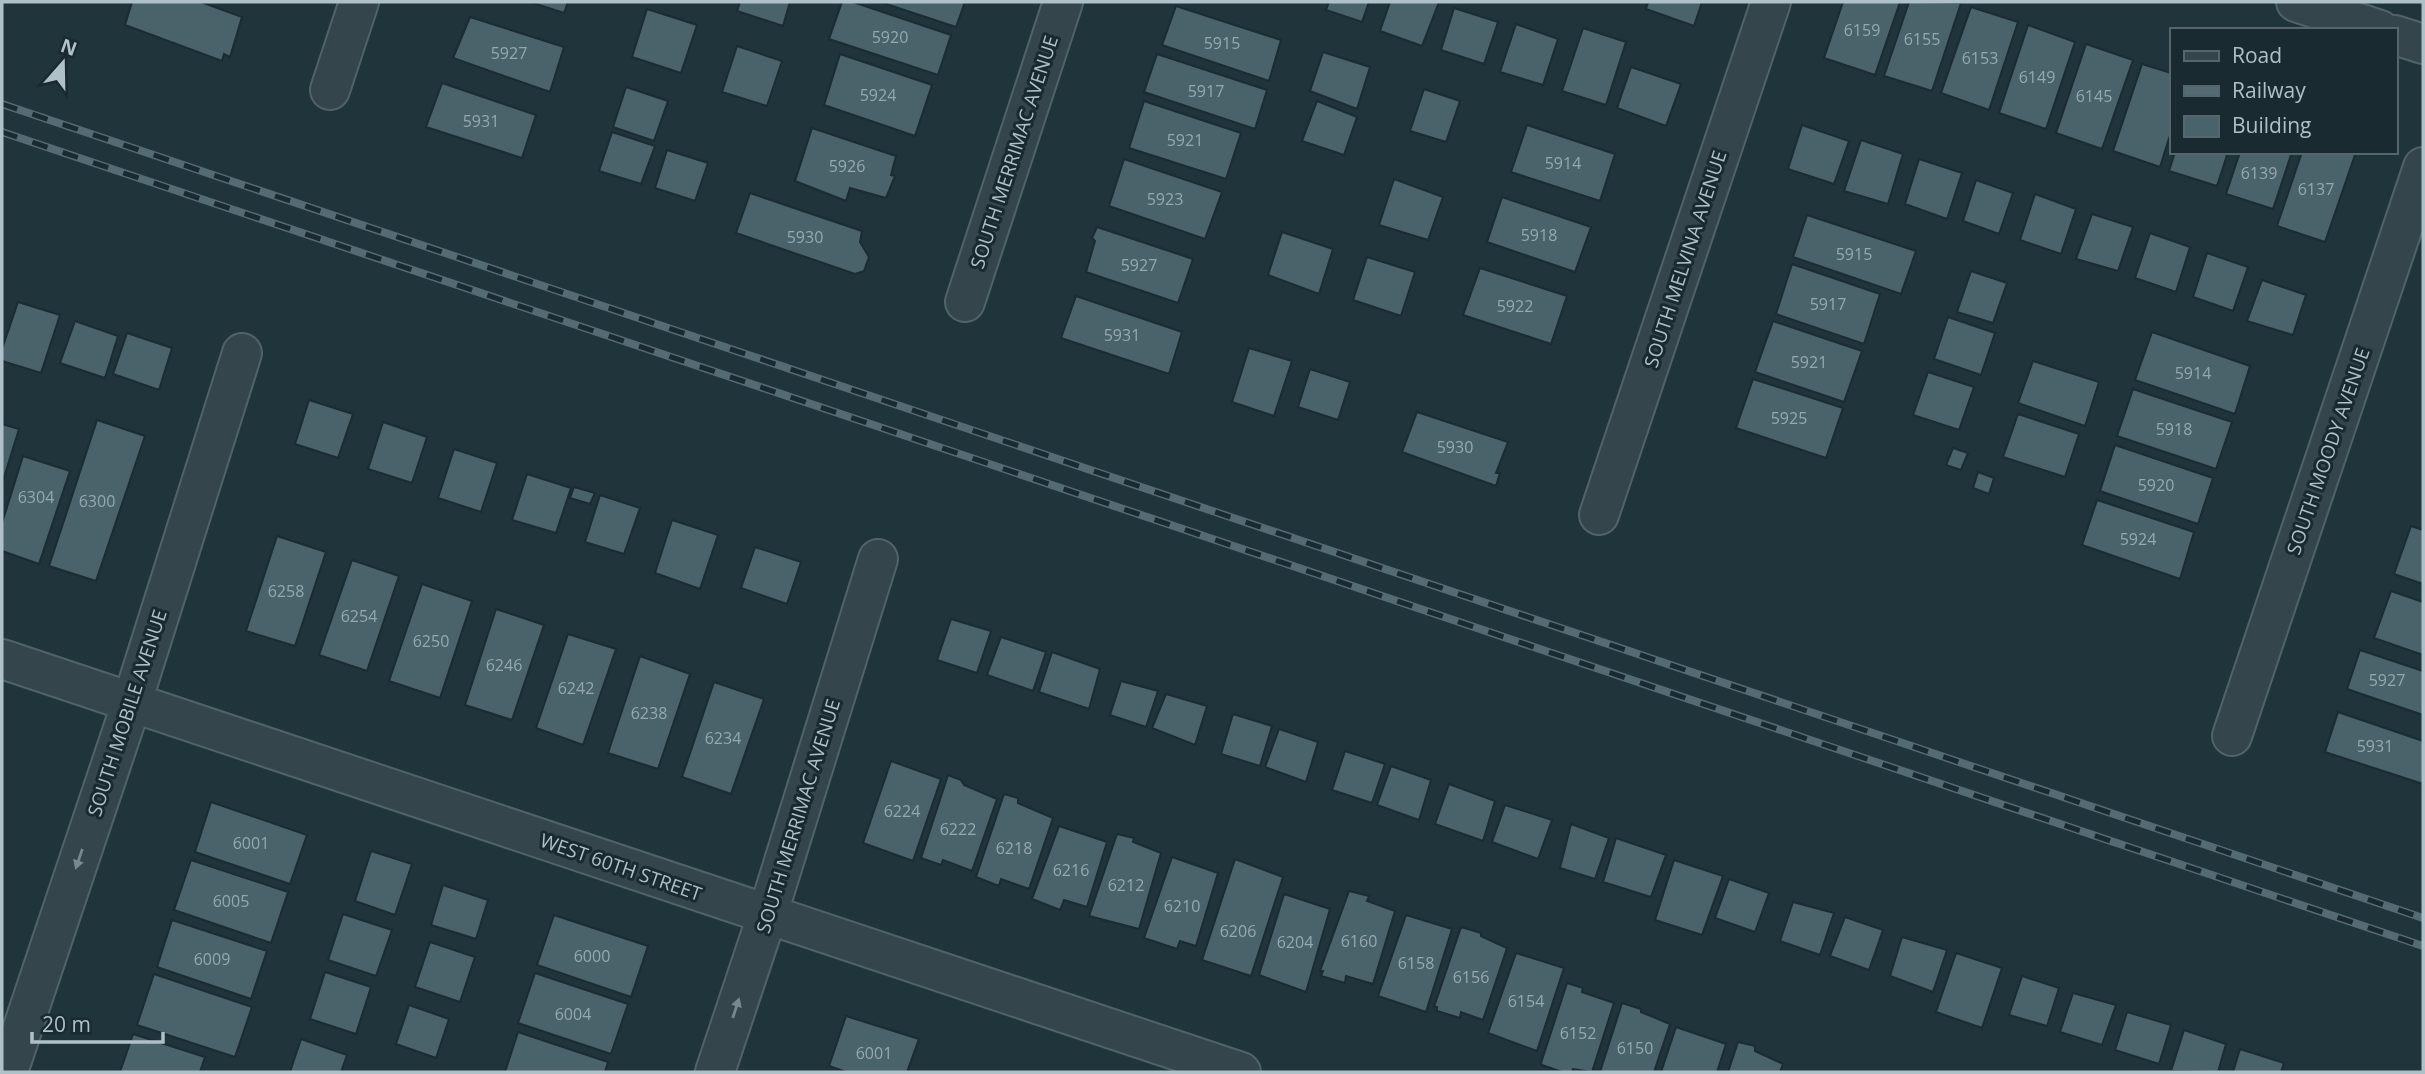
<svg xmlns="http://www.w3.org/2000/svg" width="2425" height="1074" viewBox="0 0 2425 1074" font-family="'Open Sans',sans-serif">
	<style>
		.building { fill: #4a626a; stroke: #1b2c32; stroke-width: 2 }
		.lines { fill: none; stroke-linecap: round; stroke-linejoin: round }
		.street-casing { stroke: #516369; stroke-width: 42 }
		.street { stroke: #34454c; stroke-width: 38 }
		.rail-casing { stroke: #556b73; stroke-width: 8 }
		.rail { stroke: #192a30; stroke-width: 5; stroke-dasharray: 16; stroke-linecap: butt }
		.oneway { fill: #778990 }
		.labels { text-anchor: middle; stroke-width: 6; stroke-linejoin: round; paint-order: stroke }
		.number-label { font-size: 16px; fill: #95a8b0 }
		.street-label { font-size: 19px; fill: #aec0c8; stroke: #192a30 }
	</style>
	<rect width="100%" height="100%" fill="#20343c"/>
	<path class="building" d="M132,2H201L242,17L230,57L224,54L222,61L125,25Z
		M530,2H568L564,13Z
		M740,2H790L783,26L737,11Z
		M842,2H853L951,35L938,75L829,39Z
		M880,2H965L956,27Z
		M1329,2H1369L1362,22L1326,10Z
		M1390,2H1439L1422,46L1380,31Z
		M1648,2H1702L1694,26L1646,9Z
		M1843,2H1900L1875,75L1824,58Z
		M1909,2L1961,3L1932,91L1884,76Z
		M1176,6L1281,40L1269,81L1162,45Z
		M1971,7L2018,22L1989,110L1941,93Z
		M1454,8L1498,22L1484,64L1441,50Z
		M647,9L697,25L681,73L632,57Z
		M470,17L564,47L550,92L453,58Z
		M1516,24L1558,39L1543,85L1500,72Z
		M2028,25L2075,42L2046,129L1999,113Z
		M1583,28L1626,42L1606,105L1562,91Z
		M2086,44L2133,60L2102,149L2056,133Z
		M737,46L782,61L767,106L722,92Z
		M1323,52L1370,67L1357,109L1310,91Z
		M840,54L932,85L915,136L824,105Z
		M1157,54L1267,90L1255,129L1144,92Z
		M2142,64L2171,73V132L2160,167L2113,151Z
		M1631,67L1681,84L1666,126L1617,108Z
		M442,83L536,115L522,158L426,127Z
		M626,87L668,101L654,141L613,127Z
		M1424,89L1460,101L1446,142L1410,131Z
		M1144,101L1241,133L1226,179L1129,148Z
		M1317,101L1357,117L1344,155L1302,141Z
		M1527,125L1615,154L1600,201L1511,172Z
		M1802,125L1849,141L1834,184L1788,169Z
		M812,128L896,156L891,175L895,176L886,198L850,188L846,201L795,181Z
		M612,132L655,146L641,184L599,171Z
		M1861,140L1903,154L1888,204L1844,191Z
		M667,150L708,163L695,201L655,188Z
		M2175,152H2228L2217,186L2169,171Z
		M2240,152H2292L2273,209L2226,194Z
		M2302,152H2356L2325,242L2277,226Z
		M1124,159L1222,192L1205,239L1109,206Z
		M1919,159L1962,173L1947,219L1905,204Z
		M1394,179L1443,197L1428,240L1379,225Z
		M1976,180L2013,193L1999,234L1963,221Z
		M750,193L862,231L860,242L869,257L864,271L855,274L736,233Z
		M2035,194L2076,209L2061,254L2020,240Z
		M1502,197L1591,227L1575,272L1487,242Z
		M2092,214L2133,227L2118,271L2076,259Z
		M1807,215L1916,251L1901,294L1793,257Z
		M1097,227L1193,259L1178,303L1086,272L1095,241L1092,238Z
		M1282,232L1333,249L1319,294L1268,275Z
		M2150,233L2190,247L2176,292L2135,278Z
		M2207,253L2248,267L2233,311L2193,297Z
		M1367,257L1415,272L1401,316L1353,300Z
		M1792,264L1880,294L1864,344L1776,314Z
		M1480,268L1567,296L1551,344L1463,315Z
		M1971,271L2007,283L1993,323L1957,312Z
		M2262,280L2306,295L2293,335L2247,321Z
		M1076,296L1182,332L1169,374L1061,338Z
		M18,302L60,315L41,373L2,361V349Z
		M1948,317L1995,333L1981,375L1934,359Z
		M75,321L118,336L105,378L60,363Z
		M1773,321L1862,351L1844,402L1755,372Z
		M2152,332L2250,366L2235,414L2135,380Z
		M127,333L172,348L159,390L113,374Z
		M1249,348L1292,361L1274,416L1232,402Z
		M2033,361L2099,382L2085,426L2018,403Z
		M1310,369L1350,382L1338,420L1298,407Z
		M1928,372L1974,387L1959,430L1913,415Z
		M1753,379L1843,408L1826,458L1736,428Z
		M2133,389L2232,422L2216,469L2117,436Z
		M309,400L353,414L338,458L295,444Z
		M1417,412L1508,442L1496,473H1500L1496,486L1402,452Z
		M2018,414L2079,434L2065,477L2003,457Z
		M97,420L145,436L96,581L49,566Z
		M383,422L427,437L412,483L368,469Z
		M2,424L19,429L2,484Z
		M2115,445L2213,478L2198,524L2100,491Z
		M1953,448L1968,453L1961,470L1946,465Z
		M454,449L497,463L481,512L438,498Z
		M23,456L70,471L39,564L2,551V523Z
		M1978,472L1994,478L1989,494L1973,488Z
		M527,474L571,488L556,533L512,520Z
		M574,487L595,493L590,504L570,498Z
		M600,495L640,508L624,554L585,542Z
		M2097,500L2194,532L2180,579L2082,545Z
		M672,520L718,535L700,589L655,573Z
		M2411,526L2423,530V584L2394,574Z
		M277,536L326,552L295,646L246,631Z
		M755,547L801,562L787,604L741,588Z
		M352,560L399,576L367,671L319,655Z
		M422,584L472,601L440,698L389,681Z
		M2391,591L2423,602V655L2374,638Z
		M496,609L544,625L512,720L465,705Z
		M951,619L991,631L977,673L937,660Z
		M568,634L616,649L583,745L536,728Z
		M1001,637L1046,652L1033,691L987,675Z
		M2360,650L2423,671V715L2347,689Z
		M1052,652L1100,669L1089,709L1039,692Z
		M640,656L690,674L658,769L608,753Z
		M1121,681L1158,691L1146,727L1110,715Z
		M714,682L764,699L731,794L682,777Z
		M1166,694L1207,706L1195,745L1152,728Z
		M2338,712L2423,741V784L2325,752Z
		M1233,714L1272,726L1260,766L1221,754Z
		M1279,729L1318,742L1306,782L1265,767Z
		M1345,751L1385,764L1372,803L1332,790Z
		M891,761L941,779L913,861L863,843Z
		M1391,766L1431,780L1419,820L1377,805Z
		M948,775L961,780L964,785L997,799L972,871L943,860L941,865L921,858Z
		M1449,784L1495,801L1483,841L1435,824Z
		M1004,794L1018,798V803L1053,818L1029,889L1001,879L999,886L976,877Z
		M211,802L307,835L290,884L195,852Z
		M1505,805L1552,820L1538,859L1492,842Z
		M1571,824L1609,838L1595,879L1560,868Z
		M1059,826L1107,842L1087,907L1064,900L1060,910L1032,899Z
		M1117,834L1134,838L1133,842L1161,853L1139,929L1089,916Z
		M1616,838L1666,855L1651,897L1603,882Z
		M371,851L412,864L395,915L355,901Z
		M1172,857L1218,873L1196,946L1180,941L1177,949L1144,938Z
		M1235,859L1283,877L1251,976L1202,960Z
		M191,860L288,892L271,943L174,910Z
		M1674,860L1723,876L1702,935L1655,920Z
		M1729,879L1769,893L1755,932L1715,918Z
		M443,885L488,900L476,939L431,925Z
		M1349,891L1369,896L1367,901L1395,911L1373,984L1346,976L1345,983L1321,976L1323,971H1320Z
		M1284,894L1330,909L1306,992L1259,975Z
		M1793,902L1834,913L1820,955L1780,941Z
		M343,914L392,930L376,976L328,960Z
		M554,915L648,946L631,997L537,965Z
		M1406,915L1452,929L1426,1012L1378,996Z
		M1845,917L1883,930L1869,970L1830,956Z
		M172,920L267,951L251,999L157,967Z
		M1461,927L1481,933V936L1507,948L1483,1020L1461,1012L1460,1018L1437,1011V1007H1434Z
		M1902,937L1947,950L1933,992L1890,976Z
		M430,942L475,957L460,1002L415,987Z
		M1516,953L1564,968L1537,1051L1488,1033Z
		M1956,953L2002,968L1982,1028L1936,1012Z
		M325,972L371,987L356,1034L310,1019Z
		M535,973L628,1004L611,1054L518,1023Z
		M154,974L252,1007L235,1057L137,1025Z
		M2022,976L2059,988L2047,1026L2009,1015Z
		M1567,983L1583,988L1582,992L1614,1003L1592,1072L1573,1069L1572,1072H1562L1542,1065L1541,1063Z
		M2073,993L2116,1005L2102,1045L2060,1032Z
		M1622,1003L1641,1009V1012L1670,1024L1654,1072H1600Z
		M409,1005L449,1019L436,1058L396,1044Z
		M2127,1012L2171,1025L2159,1064L2115,1050Z
		M846,1016L919,1039L907,1072H846L829,1066Z
		M1676,1027L1726,1044L1717,1072H1661Z
		M2184,1030L2226,1044L2218,1072L2171,1071Z
		M518,1032L608,1062L605,1072H505Z
		M133,1034L205,1057L200,1072H120Z
		M301,1039L347,1055L341,1072H290Z
		M1738,1042L1755,1046V1051L1783,1064L1780,1072H1728Z
		M2240,1049L2284,1063L2281,1072H2233Z"/>
	<g class="lines">
		<g class="street-casing">
			<path id="street" d="M2296,2L2380,30
				M2395,35L2423,44
				M330,90L359,2
				M965,302L1063,2
				M1599,515L1771,2
				M2,659L1241,1072
				M2232,736L2423,167
				M8,1072L132,702L242,353
				M715,1072L767,916L878,559"/>
		</g>
		<use href="#street" class="street"/>
		<g class="rail-casing">
			<path id="rail" d="M2,104L2423,918
				M2,132L2423,946"/>
		</g>
		<use href="#rail" class="rail"/>
	</g>
	<defs><path id="oneway-solid" d="M-6-.8H1V-3.2L6.5 0L1 3.2V.8H-6Z" transform="scale(1.75)"/></defs>
	<g class="oneway">
		<use href="#oneway-solid" transform="translate(79 859) rotate(109)"/>
		<use href="#oneway-solid" transform="translate(736 1008) rotate(-72)"/>
	</g>
	<g class="labels">
		<g class="number-label">
			<text x="1862" y="36">6159</text>
			<text x="890" y="43">5920</text>
			<text x="1922" y="45">6155</text>
			<text x="1222" y="49">5915</text>
			<text x="509" y="59">5927</text>
			<text x="1980" y="64">6153</text>
			<text x="2037" y="83">6149</text>
			<text x="1206" y="97">5917</text>
			<text x="878" y="101">5924</text>
			<text x="2094" y="102">6145</text>
			<text x="481" y="127">5931</text>
			<text x="1185" y="146">5921</text>
			<text x="1563" y="169">5914</text>
			<text x="847" y="172">5926</text>
			<text x="2259" y="179">6139</text>
			<text x="2316" y="195">6137</text>
			<text x="1165" y="205">5923</text>
			<text x="1539" y="241">5918</text>
			<text x="805" y="243">5930</text>
			<text x="1854" y="260">5915</text>
			<text x="1139" y="271">5927</text>
			<text x="1828" y="310">5917</text>
			<text x="1515" y="312">5922</text>
			<text x="1122" y="341">5931</text>
			<text x="1809" y="368">5921</text>
			<text x="2193" y="379">5914</text>
			<text x="1789" y="424">5925</text>
			<text x="2174" y="435">5918</text>
			<text x="1455" y="453">5930</text>
			<text x="2156" y="491">5920</text>
			<text x="36" y="503">6304</text>
			<text x="97" y="507">6300</text>
			<text x="2138" y="545">5924</text>
			<text x="286" y="597">6258</text>
			<text x="359" y="622">6254</text>
			<text x="431" y="647">6250</text>
			<text x="504" y="671">6246</text>
			<text x="2387" y="686">5927</text>
			<text x="576" y="694">6242</text>
			<text x="649" y="719">6238</text>
			<text x="723" y="744">6234</text>
			<text x="2375" y="752">5931</text>
			<text x="902" y="817">6224</text>
			<text x="958" y="835">6222</text>
			<text x="251" y="849">6001</text>
			<text x="1014" y="854">6218</text>
			<text x="1071" y="876">6216</text>
			<text x="1126" y="891">6212</text>
			<text x="231" y="907">6005</text>
			<text x="1182" y="912">6210</text>
			<text x="1238" y="937">6206</text>
			<text x="1359" y="947">6160</text>
			<text x="1295" y="948">6204</text>
			<text x="592" y="962">6000</text>
			<text x="212" y="965">6009</text>
			<text x="1416" y="969">6158</text>
			<text x="1471" y="983">6156</text>
			<text x="1526" y="1007">6154</text>
			<text x="573" y="1020">6004</text>
			<text x="1578" y="1039">6152</text>
			<text x="1635" y="1054">6150</text>
			<text x="874" y="1059">6001</text>
		</g>
		<g class="street-label">
			<text transform="translate(1014 152) rotate(-72)" y="7">SOUTH MERRIMAC AVENUE</text>
			<text transform="translate(1685 259) rotate(-72)" y="7">SOUTH MELVINA AVENUE</text>
			<text transform="translate(2328 451) rotate(-71)" y="7">SOUTH MOODY AVENUE</text>
			<text transform="translate(127 713) rotate(-72)" y="7">SOUTH MOBILE AVENUE</text>
			<text transform="translate(798 816) rotate(-73)" y="7">SOUTH MERRIMAC AVENUE</text>
			<text transform="translate(621 867) rotate(19)" y="7">WEST 60TH STREET</text>
		</g>
	</g>
	<rect width="2425" height="1074" fill="none" stroke="#aec0c8" stroke-width="7"/>
	<rect x="2170" y="28" width="228" height="126" fill="#192a30" stroke="#55666d" stroke-width="2"/>
	<rect x="2184" y="51" width="35" height="10" fill="#34454c" stroke="#55666d" stroke-width="2"/>
	<text x="2232" y="63" font-size="21" fill="#aec0c8">Road</text>
	<rect x="2184" y="86" width="35" height="10" fill="#556b73" stroke="#55666d" stroke-width="2"/>
	<text x="2232" y="98" font-size="21" fill="#aec0c8">Railway</text>
	<rect x="2184" y="116" width="35" height="21" fill="#4a626a" stroke="#55666d" stroke-width="2"/>
	<text x="2232" y="133" font-size="21" fill="#aec0c8">Building</text>
	<g transform="translate(63 63) rotate(20)" stroke="#192a30" stroke-width="5" paint-order="stroke">
	<path d="M0-5L12 26L0 18L-12 26Z" fill="#aec0c8"/>
	<text y="-10" font-size="19" font-weight="bold" text-anchor="middle" fill="#aec0c8">N</text>
	</g>
	<path d="M32 1032v10h131v-10" fill="none" stroke="#aec0c8" stroke-width="3.5"/>
	<text x="42" y="1032" font-size="21" fill="#aec0c8" stroke="#192a30" stroke-width="5" paint-order="stroke">20 m</text>
</svg>
